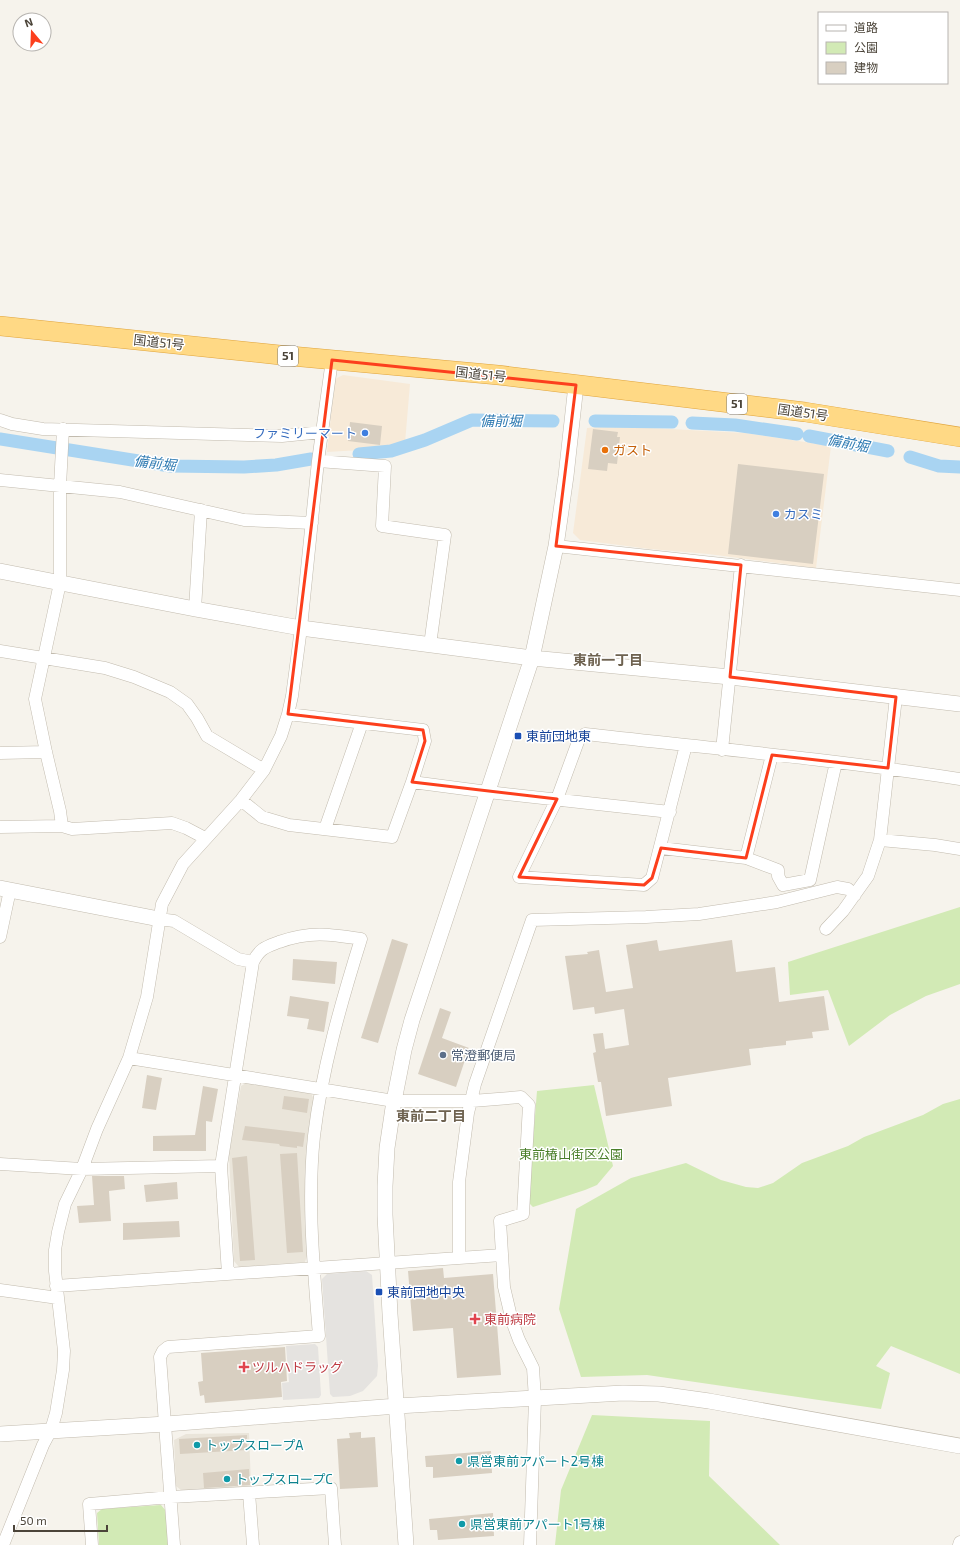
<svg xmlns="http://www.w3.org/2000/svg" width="960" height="1545" viewBox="0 0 960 1545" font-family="'Exo 2','Noto Sans JP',sans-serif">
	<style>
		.residential { fill: #eae5da }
		.commercial { fill: #f7ead8 }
		.green { fill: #d2eab5 }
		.parking { fill: #e5e3e0 }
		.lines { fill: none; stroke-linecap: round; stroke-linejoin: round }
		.canal { stroke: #a9d4f2; stroke-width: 13 }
		.building { fill: #d8cfc1 }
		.minor-casing { stroke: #c2bbae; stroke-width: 13 }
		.tertiary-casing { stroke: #c2bbae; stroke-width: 16 }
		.trunk-casing { stroke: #e0a43c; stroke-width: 20 }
		.minor { stroke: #fff; stroke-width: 12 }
		.tertiary { stroke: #fff; stroke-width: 15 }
		.trunk { stroke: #ffd985; stroke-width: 19 }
		.marked { fill: none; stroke: #fc3f1d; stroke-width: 3; stroke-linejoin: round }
		.shop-dot { fill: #3f7fe0; stroke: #fff; stroke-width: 1.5 }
		.food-dot { fill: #e8710a; stroke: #fff; stroke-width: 1.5 }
		.transit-dot { fill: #1a4fb4; stroke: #fff; stroke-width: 1.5 }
		.service-dot { fill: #5c6f8a; stroke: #fff; stroke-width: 1.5 }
		.health-dot { fill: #e0444e; stroke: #fff; stroke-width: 1.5 }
		.culture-dot { fill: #0f9aa8; stroke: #fff; stroke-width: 1.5 }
		.labels { text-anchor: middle; stroke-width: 3; stroke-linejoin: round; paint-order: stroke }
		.shield { fill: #fff; stroke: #817c74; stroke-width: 1 }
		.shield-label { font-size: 12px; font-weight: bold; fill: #4b4439 }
		.street-label { font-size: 13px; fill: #4b4439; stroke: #fff }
		.shop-label { font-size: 13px; fill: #366cbe; stroke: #fff; text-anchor: end }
		.food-label { font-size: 13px; fill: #c56008; stroke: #fff; text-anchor: start }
		.transit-label { font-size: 13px; fill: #164399; stroke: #fff; text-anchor: start }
		.service-label { font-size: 13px; fill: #4e5e75; stroke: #fff; text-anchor: start }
		.park-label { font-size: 13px; fill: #4a7f2a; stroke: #fff }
		.health-label { font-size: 13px; fill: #be3a42; stroke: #fff; text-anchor: start }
		.culture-label { font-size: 13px; fill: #0d838f; stroke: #fff; text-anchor: start }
		.water-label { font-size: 14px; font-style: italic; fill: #2e7ab2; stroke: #fff }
		.neighbourhood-label { font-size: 14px; font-weight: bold; fill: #6e6250; stroke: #fff }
	</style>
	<rect width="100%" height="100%" fill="#f6f3ec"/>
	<path class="residential" d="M246,1083L311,1093L314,1100L305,1186L307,1256L305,1262L239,1267L234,1261L229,1154L241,1086Z
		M249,1433L251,1486L182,1491L176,1486L174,1440L186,1434Z"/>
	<path class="commercial" d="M343,375L410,384L405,443L377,449L327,452L335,379Z
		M613,426L745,433L831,446L816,568L708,554L650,549L580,540L573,533L587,428Z"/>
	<path class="green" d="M960,907V984L926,996L890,1015L849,1046L828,990L790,995L788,962Z
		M594,1085L613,1166L597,1185L585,1190L533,1207L528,1202L537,1091Z
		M960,1099V1374L891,1346L876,1366L890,1373L881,1409L647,1375L581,1377L559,1309L576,1209L631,1178L686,1163L721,1180L746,1187L758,1188L773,1183L802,1163L848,1146L864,1137L923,1115L943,1104Z
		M592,1415L710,1421L709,1476L780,1545H555L561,1490Z
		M161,1505L166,1511L168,1545H99L97,1513L102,1509Z"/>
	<path class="parking" d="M366,1271L372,1275L378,1366L377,1376L363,1391L350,1396L333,1397L330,1394L322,1279L327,1274Z
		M315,1344L318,1347L321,1395L319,1398L283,1400L282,1383L289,1382L286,1346Z"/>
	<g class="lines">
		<path class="canal" d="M595,421L672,422
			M692,423L735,425L797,434
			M809,436L888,451
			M0,439L170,466L244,467L276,465L311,459
			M359,454L391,451L425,440L472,420L553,421
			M910,457L939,466L960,467"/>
	</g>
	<path class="building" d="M350,422L382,426L380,445L348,441Z
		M593,429L618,432L617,437H620L617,464L608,463L607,471L588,469Z
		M738,464L824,474L813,564L728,554Z
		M392,939L408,944L378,1043L361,1038Z
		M657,940L659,951L732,940L736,972L775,967L779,1002L824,996L829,1030L812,1032L813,1038L786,1041V1045L749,1049L751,1065L668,1078L672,1106L606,1116L601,1082H598L593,1053L596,1052L593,1034L603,1033L605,1049L629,1045L624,1009L595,1014L594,1007L573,1010L565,956L588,954L587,952L599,950L606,992L633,988L626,945Z
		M293,959L337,962L335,984L292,980Z
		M290,996L329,1002L324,1032L307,1029L309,1019L287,1016Z
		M440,1008L451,1012L442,1038L469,1048L456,1087L418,1074Z
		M147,1075L162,1078L156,1110L142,1108Z
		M203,1086L218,1089L212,1122L206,1121V1151H153V1136L195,1135Z
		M284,1096L309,1099L307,1113L282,1109Z
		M245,1126L305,1133L303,1147L297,1146V1148L280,1146L279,1144L242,1140Z
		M297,1153L303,1252L287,1253L280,1154Z
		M247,1156L255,1260L240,1261L232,1158Z
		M92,1176H124L125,1189L109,1191L111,1221L79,1223L77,1206L94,1205Z
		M177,1182L178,1199L146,1202L144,1185Z
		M179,1221L180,1237L123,1240V1223Z
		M443,1268L444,1278L493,1274L501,1375L457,1378L453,1328L413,1331L408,1271Z
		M285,1347L287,1381L281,1382L282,1397L205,1403L204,1395L200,1396L198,1382L203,1381L201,1353Z
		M361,1432V1438L375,1437L378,1487L340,1489L337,1439L350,1438L349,1433Z
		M247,1435V1450L180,1454L179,1439Z
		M491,1451L492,1473L433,1478V1467H426L425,1456Z
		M249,1469L250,1485L204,1488L203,1473Z
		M493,1513L494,1536L438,1540L437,1530H430L429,1519Z"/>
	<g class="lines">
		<g class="minor-casing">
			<path id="minor" d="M0,420L12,424L43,429L282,436L322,432
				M318,461L385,466L382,526L445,535L430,645
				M0,480L120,492L244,520L312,523
				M556,546L960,590
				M195,609L201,510
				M0,651L105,668L134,677L170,692L187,704L197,718L207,736L264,770
				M686,745L652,878L644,885L519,877L557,799L579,739L585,734C710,748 836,760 960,779
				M722,750L741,565
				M0,753L46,752
				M412,782L488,792L670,812
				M241,800L262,817L289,825L392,837L412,782L425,741L423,730L288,714
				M62,826L72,829L172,823L186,828L205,838
				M0,827L62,826L60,811L46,752L35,699L60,583V486L63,429
				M325,829L362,723
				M880,840L935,845L960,849
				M661,848L746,858L778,870V876L783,885L810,880L836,762
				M746,858L772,755
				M159,919L174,921L238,959L253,962
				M826,929L843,911L868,876L880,840L896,697
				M0,937L10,890
				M129,1058L394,1101H472L521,1097L529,1105L523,1214L500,1221L504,1287L512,1321L519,1340L533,1368L535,1399L530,1545
				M0,1164L82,1169L221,1166
				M459,1258V1182L468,1113L475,1084L532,920L646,917L699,914L777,902L837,887L848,889L855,895
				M56,1286L502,1255
				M0,1290L58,1298
				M249,1493L253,1545
				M3,1545L43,1445L51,1430L56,1413L63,1370L64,1351L55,1271V1250L58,1232L65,1204L82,1169L97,1129L129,1058L147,997L162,904L183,864L241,800L264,770L281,736L288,714L292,696L301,628L318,461L332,360
				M92,1545L89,1504L171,1497L331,1488L335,1545
				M174,1545L160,1357L163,1351L168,1347L319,1336C314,1270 307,1202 314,1136C322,1069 341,1003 361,939C329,934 310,931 279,942C266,947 260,948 253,962L221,1166L228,1274
				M959,1545L960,1542"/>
		</g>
		<g class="tertiary-casing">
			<path id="tertiary" d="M0,571L195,609L301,628L532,658L730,677L960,704
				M0,888L159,919
				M0,1434L166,1424L397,1406L623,1393L659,1394L709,1401L960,1446
				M406,1545L390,1314L385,1215V1186L387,1148L394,1101L404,1050L412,1020L532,658L556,546L566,476L576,385"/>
		</g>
		<g class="trunk-casing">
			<path id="trunk" d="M0,326L280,355L498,375L805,412L960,437"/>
		</g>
		<use href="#minor" class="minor"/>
		<use href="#tertiary" class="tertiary"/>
		<use href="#trunk" class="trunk"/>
	</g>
	<path class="marked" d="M332,360L576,385L556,546L741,565L730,677L896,697L888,768L772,755L746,858L661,848L652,878L644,885L519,877L557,799L412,782L425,741L423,730L288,714Z"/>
	<g class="shop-dot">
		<circle cx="365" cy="433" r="4"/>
		<circle cx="776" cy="514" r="4"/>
	</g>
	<circle class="food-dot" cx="605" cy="450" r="4"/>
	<g class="transit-dot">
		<rect x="514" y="732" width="8" height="8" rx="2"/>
		<rect x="375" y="1288" width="8" height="8" rx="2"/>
	</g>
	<circle class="service-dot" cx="443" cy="1055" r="4"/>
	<g class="health-dot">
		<path d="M473 1313h4v4h4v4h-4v4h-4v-4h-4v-4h4z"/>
		<path d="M242 1361h4v4h4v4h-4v4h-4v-4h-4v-4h4z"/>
	</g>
	<g class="culture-dot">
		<circle cx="197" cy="1445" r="4"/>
		<circle cx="459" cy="1461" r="4"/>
		<circle cx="227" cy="1479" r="4"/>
		<circle cx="462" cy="1524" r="4"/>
	</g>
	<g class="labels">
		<g class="shield">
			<rect x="278" y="346" width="20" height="20" rx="3"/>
			<rect x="727" y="394" width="20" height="20" rx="3"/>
		</g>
		<g class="shield-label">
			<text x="288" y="360">51</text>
			<text x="737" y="408">51</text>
		</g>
		<g class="street-label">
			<text transform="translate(159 342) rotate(6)" y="5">国道51号</text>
			<text transform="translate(481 374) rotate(6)" y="5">国道51号</text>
			<text transform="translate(803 412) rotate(8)" y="5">国道51号</text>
		</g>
		<g class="shop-label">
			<text x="357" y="438">ファミリーマート</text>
			<text x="784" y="519" text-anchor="start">カスミ</text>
		</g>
		<g class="food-label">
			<text x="613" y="455">ガスト</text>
		</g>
		<g class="transit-label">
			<text x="526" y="741">東前団地東</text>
			<text x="387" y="1297">東前団地中央</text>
		</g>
		<g class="service-label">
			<text x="451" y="1060">常澄郵便局</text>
		</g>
		<g class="park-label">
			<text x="571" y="1159">東前椿山街区公園</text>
		</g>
		<g class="health-label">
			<text x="484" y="1324">東前病院</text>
			<text x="252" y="1372">ツルハドラッグ</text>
		</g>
		<g class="culture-label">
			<text x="205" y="1450">トップスロープA</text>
			<text x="467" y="1466">県営東前アパート2号棟</text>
			<text x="235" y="1484">トップスロープC</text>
			<text x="470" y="1529">県営東前アパート1号棟</text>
		</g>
		<g class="water-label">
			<text x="501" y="426">備前堀</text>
			<text transform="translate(848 443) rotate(11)" y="5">備前堀</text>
			<text transform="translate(155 463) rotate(7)" y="5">備前堀</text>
		</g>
		<g class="neighbourhood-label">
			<text x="608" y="665">東前一丁目</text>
			<text x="431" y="1121">東前二丁目</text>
		</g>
	</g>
	<rect x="818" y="12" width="130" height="72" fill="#ffffff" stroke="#b7b4b0"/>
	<rect x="826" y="25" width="20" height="6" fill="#ffffff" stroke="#b7b4b0"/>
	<text x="854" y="32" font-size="12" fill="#4b4439">道路</text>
	<rect x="826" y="42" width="20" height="12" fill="#d2eab5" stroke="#b7b4b0"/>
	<text x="854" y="52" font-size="12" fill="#4b4439">公園</text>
	<rect x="826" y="62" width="20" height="12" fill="#d8cfc1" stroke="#b7b4b0"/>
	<text x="854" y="72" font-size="12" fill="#4b4439">建物</text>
	<g transform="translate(32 32) rotate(341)"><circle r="19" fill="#ffffff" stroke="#b7b4b0"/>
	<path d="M0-3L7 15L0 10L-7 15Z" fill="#fc3f1d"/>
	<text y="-6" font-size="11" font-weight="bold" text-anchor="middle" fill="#4b4439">N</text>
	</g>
	<path d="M14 1525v6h93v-6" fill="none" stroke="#4b4439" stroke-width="2"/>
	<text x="20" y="1525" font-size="12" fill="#4b4439" stroke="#ffffff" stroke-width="3" paint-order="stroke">50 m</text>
</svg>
